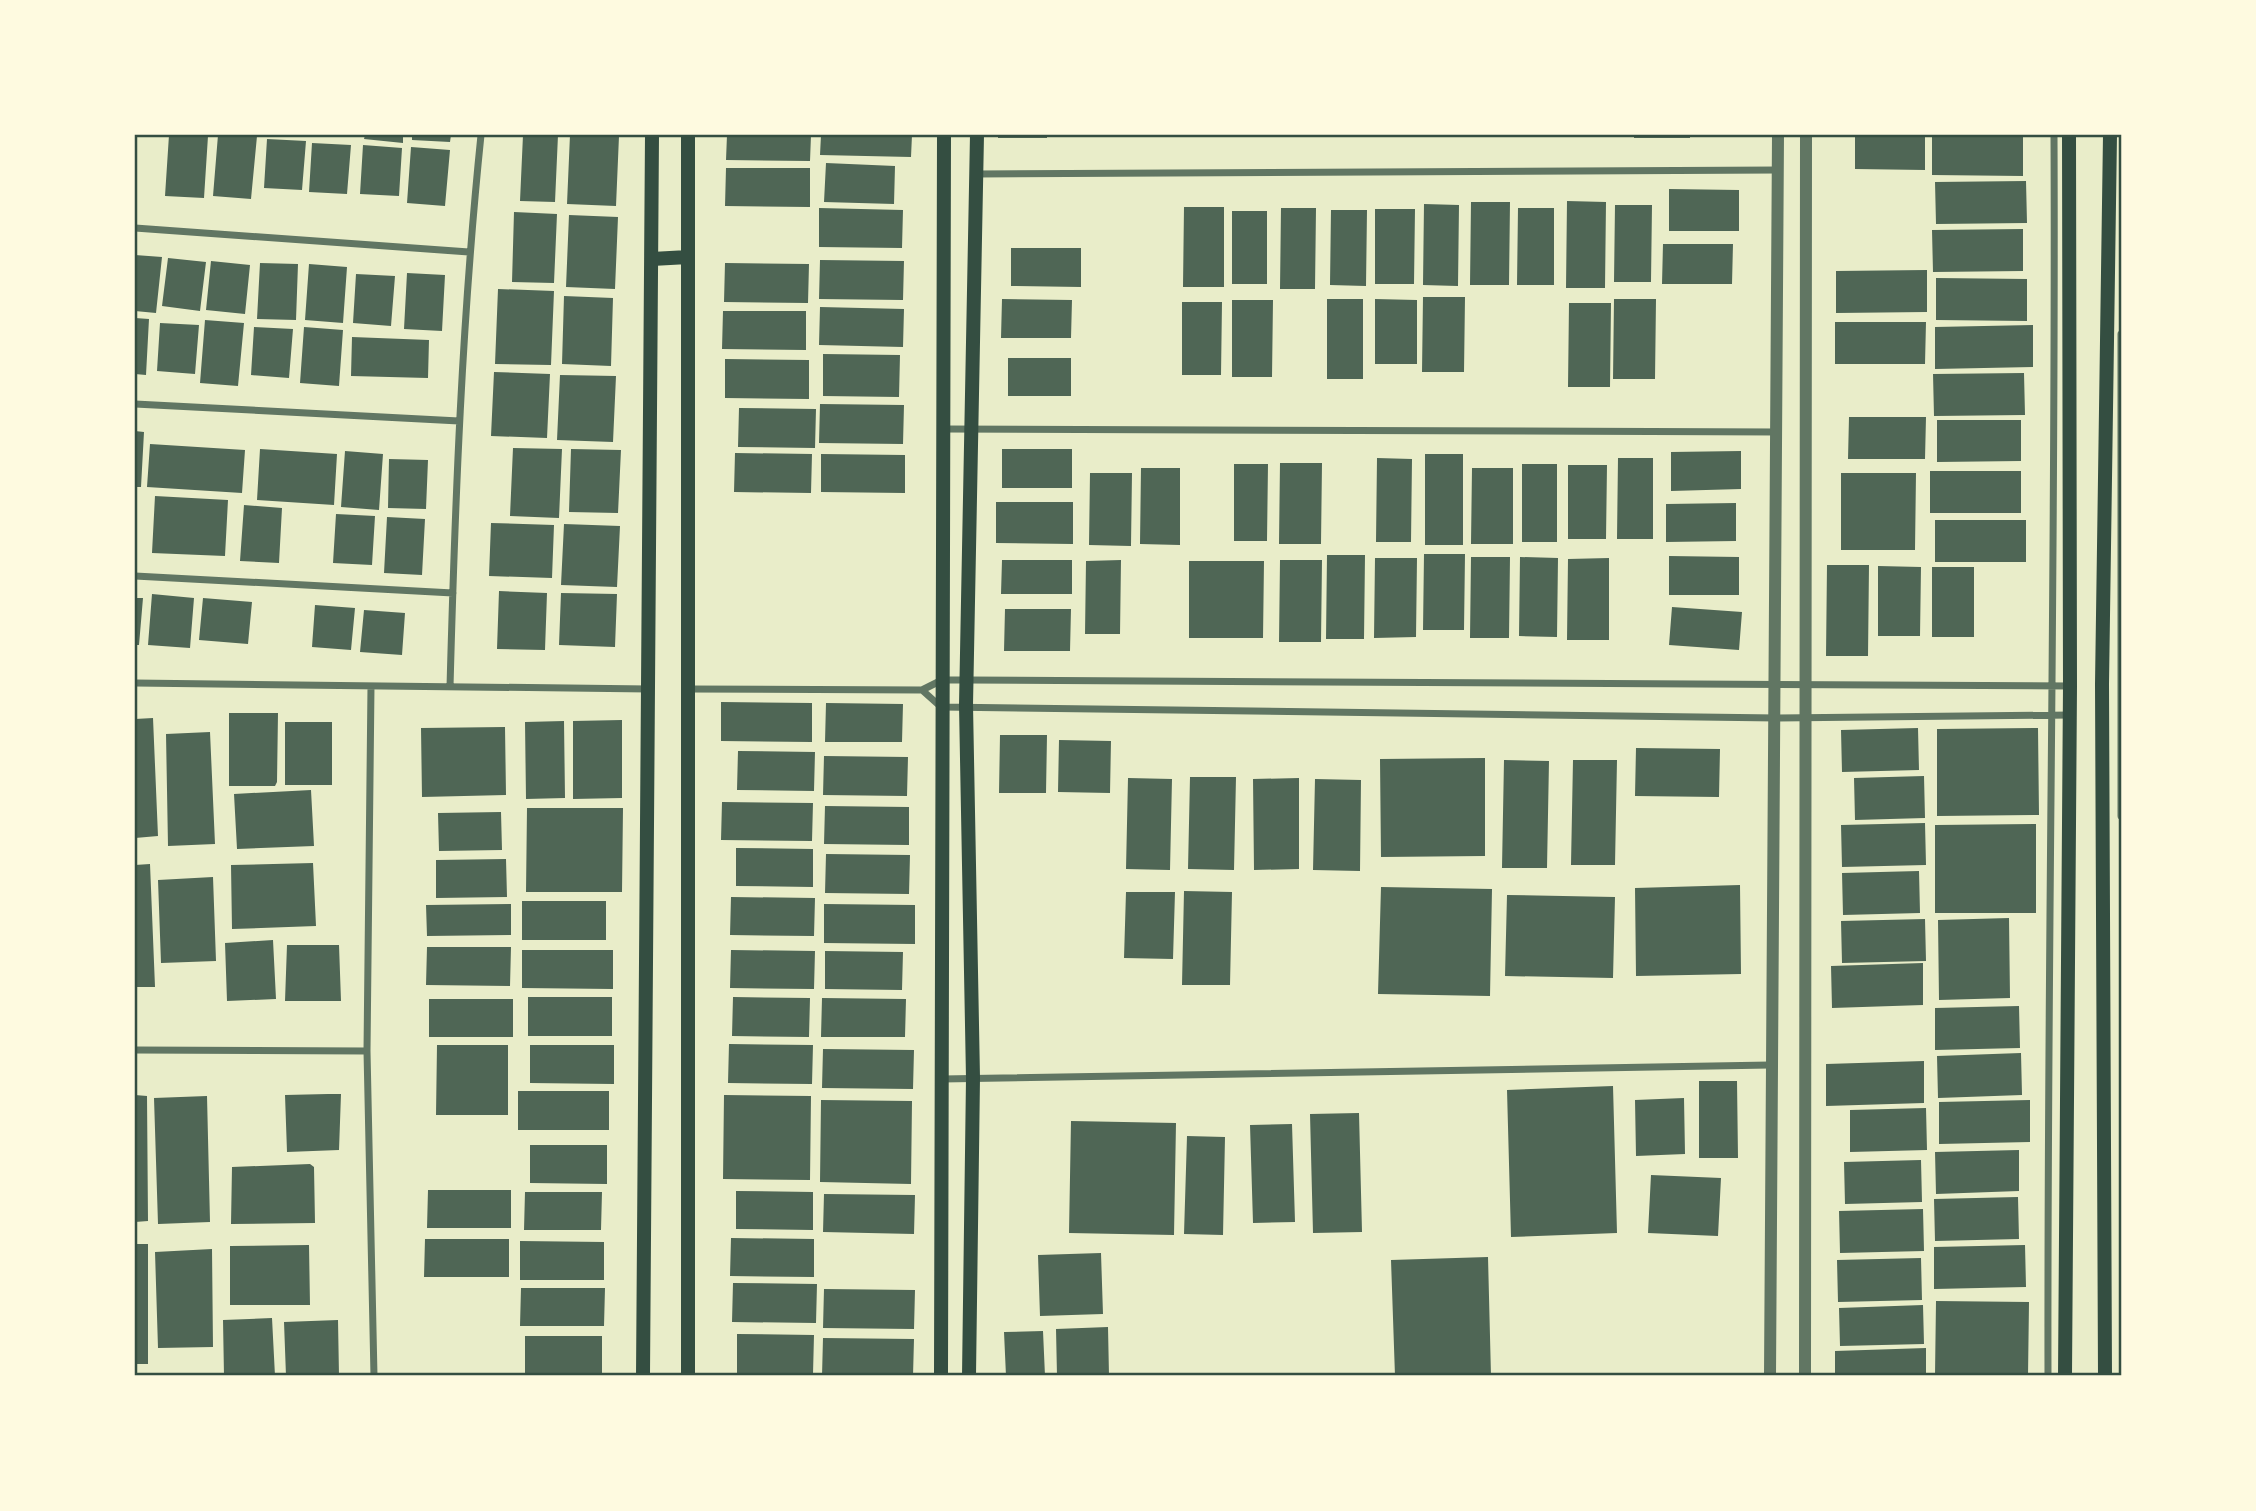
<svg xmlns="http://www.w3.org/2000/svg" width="2256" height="1511" viewBox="0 0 2256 1511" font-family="'Public Sans',sans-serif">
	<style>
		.building { fill: #4f6655 }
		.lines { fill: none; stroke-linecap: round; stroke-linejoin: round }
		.minor { stroke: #617663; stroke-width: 7 }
		.tertiary { stroke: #617663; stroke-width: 12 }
		.secondary { stroke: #344e41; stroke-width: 14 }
		.neatline { fill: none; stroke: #344e41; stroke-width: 2.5 }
	</style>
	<rect width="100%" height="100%" fill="#e9edc9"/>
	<path class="building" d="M169,135L208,136L204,198L165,196Z
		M218,135L257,136L251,199L213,196Z
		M365,135H403V143L364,139Z
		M412,135H451L450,142L412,140Z
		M523,135H558L555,202L520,201Z
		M570,135L619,136L616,206L567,204Z
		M727,135H811L810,161L726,160Z
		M821,135H912L911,157L820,155Z
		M998,135H1047V138H998Z
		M1634,135H1690V138H1634Z
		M1855,135H1925V170L1855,169Z
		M1932,135H2023V176L1932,175Z
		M267,139L306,141L302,190L264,188Z
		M312,143L351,145L347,194L309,192Z
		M363,145L402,148L399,196L360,194Z
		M411,147L450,150L445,206L407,203Z
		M826,163L895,166L894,204L824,202Z
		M726,168H810V207L725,206Z
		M2026,181L2027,223L1936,224L1935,182Z
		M1669,189L1739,190V231H1669Z
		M1567,201L1606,202L1605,288H1566Z
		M1471,202H1510L1509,285H1470Z
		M1424,204L1459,205L1458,286L1423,285Z
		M1615,205H1652L1651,282H1614Z
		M1184,207H1224V287H1183Z
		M819,208L903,210L902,248L819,247Z
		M1281,208H1316L1315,289H1280Z
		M1518,208H1554V285H1517Z
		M1375,209H1415L1414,284H1375Z
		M1331,210H1367L1366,286L1330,285Z
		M1232,211H1267V284H1232Z
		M514,212L557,214L554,283L512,282Z
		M569,215L618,217L615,289L566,287Z
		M2023,229V271L1933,272L1932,230Z
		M1663,244H1733L1732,284H1662Z
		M1011,248H1081V287L1011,286Z
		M135,255L162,257L156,313L135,311Z
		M168,258L206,262L200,311L162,306Z
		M820,260L904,261L903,300L819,299Z
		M211,261L250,265L245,314L206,310Z
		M260,263L298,264L296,320L257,319Z
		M725,263L809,264L808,303L724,302Z
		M309,264L347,267L343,323L305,320Z
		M1927,270V312L1836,313V271Z
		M407,273L445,275L442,331L404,329Z
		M356,274L395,276L391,326L353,323Z
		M1936,278L2027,279V321L1936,320Z
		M498,289L554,291L551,365L495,364Z
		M564,296L613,298L611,366L562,364Z
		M1423,297H1465L1464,372H1422Z
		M1002,299L1072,300L1071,338H1001Z
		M1327,299H1363V379H1327Z
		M1375,299L1417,300V364H1375Z
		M1614,299H1656L1655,379H1613Z
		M1232,300H1273L1272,377H1232Z
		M1182,302H1222L1221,375H1182Z
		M1569,303H1611L1610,387H1568Z
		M820,307L904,309L903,347L819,345Z
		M723,311H806V350L722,349Z
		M135,318L149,319L146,375L135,374Z
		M205,320L244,323L238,386L200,383Z
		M1835,322H1926L1925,364H1835Z
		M160,323L199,325L195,374L157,371Z
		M2033,325V367L1935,369V327Z
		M254,327L293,329L289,378L251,375Z
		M304,327L343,330L339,386L300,383Z
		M352,337L429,340L428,378L351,376Z
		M823,354L900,355L899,397L823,396Z
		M1008,358H1071V396H1008Z
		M725,359L809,360V399L725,398Z
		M494,372L550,374L547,438L491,436Z
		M2024,373L2025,415L1934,416L1933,374Z
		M560,375L616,376L613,442L557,440Z
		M820,404L904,405L903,444L819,443Z
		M739,408L816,409L815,448L738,447Z
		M1849,417H1926L1925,459H1848Z
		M1937,420H2021V461L1937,462Z
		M135,431L144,432L141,487H135Z
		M150,444L245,450L242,493L147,487Z
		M513,448L562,449L559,518L510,516Z
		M260,449L337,454L334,505L257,500Z
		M571,449L621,450L618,513L569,512Z
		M1002,449H1072V488H1002Z
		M345,451L383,454L379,510L341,507Z
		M1741,451V489L1671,491V452Z
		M735,453L812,454L811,493L734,492Z
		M821,454L905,455V493L821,492Z
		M1425,454H1463V545H1425Z
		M1377,458L1412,459L1411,542H1376Z
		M1618,458H1653V539H1617Z
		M389,459L428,460L426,509L388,508Z
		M1280,463H1322L1321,544H1279Z
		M1234,464H1268L1267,541H1234Z
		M1522,464H1557V542H1522Z
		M1568,465H1607L1606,539H1568Z
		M1141,468H1180V545L1140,544Z
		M1472,468H1513V544H1471Z
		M1930,471H2021V513H1930Z
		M1090,473H1132L1131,546L1089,545Z
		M1841,473H1916L1915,550H1841Z
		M155,496L228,500L225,556L152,553Z
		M996,502H1073V544L996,543Z
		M1736,503V541L1666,542V504Z
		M244,505L282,508L279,563L240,561Z
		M336,514L375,516L372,565L333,563Z
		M387,517L425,519L422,575L384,573Z
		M1935,520H2026V562H1935Z
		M491,523L554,525L552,578L489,576Z
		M564,524L620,526L617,587L561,585Z
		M1424,554H1465L1464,630H1423Z
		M1327,555H1365L1364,639H1326Z
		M1669,556L1739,557V595H1669Z
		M1471,557H1510L1509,638H1470Z
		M1520,557L1558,558L1557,637L1519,636Z
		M1375,558H1417L1416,637L1374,638Z
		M1609,558V640H1567L1568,559Z
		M1002,560H1072V594H1001Z
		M1121,560L1120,634H1085L1086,561Z
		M1280,560H1322L1321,642H1279Z
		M1189,561H1264L1263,638H1189Z
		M1827,565H1869L1868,656H1826Z
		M1878,566L1921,567L1920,636H1878Z
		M1932,567H1974V637H1932Z
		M499,591L547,593L545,650L497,649Z
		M561,593L617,594L615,647L559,645Z
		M152,594L194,598L190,648L148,645Z
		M135,598H143L139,645H135Z
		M203,598L252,602L248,644L199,640Z
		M315,605L355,608L351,650L312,647Z
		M1672,607L1742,612L1739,650L1669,645Z
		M1005,609H1071L1070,651H1004Z
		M364,610L405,613L402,655L360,652Z
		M721,702L812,703V742L721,741Z
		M826,703L903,704L902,742H825Z
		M229,713H278L277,782L275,786H229Z
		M153,718L158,836L135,838V719Z
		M622,720V798L573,799V721Z
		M564,721L565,798L526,799L525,722Z
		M285,722H332V785H285Z
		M505,727L506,795L422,797L421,728Z
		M1918,728L1919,770L1842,772L1841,730Z
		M2038,728L2039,815L1937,816V729Z
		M210,732L215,844L168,846L166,734Z
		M1000,735H1047L1046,793H999Z
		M1059,740L1111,741L1110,793L1058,792Z
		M1636,748L1720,749L1719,797L1635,796Z
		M738,751L815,752L814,791L737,790Z
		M824,756L908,757L907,796L823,795Z
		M1485,758V856L1381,857L1380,759Z
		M1504,760L1549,761L1547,868H1502Z
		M1573,760H1617L1615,865H1571Z
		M1924,776L1925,818L1855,820L1854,778Z
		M1190,777H1236L1234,870L1188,869Z
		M1128,778L1172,779L1170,870L1126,869Z
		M1299,778V869L1254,870L1253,779Z
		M1315,779L1361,780L1360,871L1313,870Z
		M311,790L314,846L237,849L234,794Z
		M722,802L813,803L812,841L721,840Z
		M825,806L909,807V845L824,844Z
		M527,808H623L622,892H526Z
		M501,812L502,850L439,851L438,813Z
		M1925,823L1926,865L1842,867L1841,825Z
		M2036,824V913H1935V825Z
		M736,848L813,849V887L736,886Z
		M826,854L910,855L909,894L825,893Z
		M506,859L507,897L436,898V860Z
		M313,863L316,926L232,929L231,865Z
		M150,864L155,987H135V865Z
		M1919,871L1920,913L1843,915L1842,873Z
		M213,877L216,961L161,963L158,880Z
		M1740,885L1741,974L1636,976L1635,888Z
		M1381,887L1492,889L1490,996L1378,994Z
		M1184,891L1232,892L1230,985H1182Z
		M1126,892H1175L1173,959L1124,958Z
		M1507,895L1615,897L1613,978L1505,976Z
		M731,897L815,898L814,936L730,935Z
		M522,901H606V940H522Z
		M511,904V935L427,936L426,905Z
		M824,904L915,905V944L824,943Z
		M2009,918L2010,998L1939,1000L1938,920Z
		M1925,919L1926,961L1842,963L1841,921Z
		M273,940L276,999L227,1001L225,943Z
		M287,945H339L341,1001H285Z
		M427,947H511L510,986L426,985Z
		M522,950H613V989L522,988Z
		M731,950L815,951L814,989L730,988Z
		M825,951L903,952L902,990L825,989Z
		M1923,963V1005L1832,1008L1831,966Z
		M528,997H612V1036H528Z
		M733,997L810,998L809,1037L732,1036Z
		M822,998L906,999L905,1037H821Z
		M429,999H513V1037H429Z
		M2019,1006L2020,1048L1935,1050V1008Z
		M729,1044L813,1045L812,1084L728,1083Z
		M437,1045H508V1115H436Z
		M530,1045H614V1084L530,1083Z
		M823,1049L914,1050L913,1089L822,1088Z
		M2021,1053L2022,1095L1938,1098L1937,1056Z
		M1924,1061V1103L1826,1106V1064Z
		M1699,1081H1737L1738,1158H1699Z
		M1613,1086L1617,1233L1511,1237L1507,1090Z
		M518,1091H609V1130H518Z
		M328,1094H341L339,1150L287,1152L285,1095Z
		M135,1095L147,1096L148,1221L135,1222Z
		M724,1095L811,1096L810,1180L723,1179Z
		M207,1096L210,1222L158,1224L154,1098Z
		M1684,1098L1685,1154L1636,1156L1635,1100Z
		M821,1100L912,1101L911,1184L820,1182Z
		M2030,1100V1142L1939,1144V1102Z
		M1926,1108L1927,1150L1850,1152V1110Z
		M1359,1113L1362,1232L1313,1233L1310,1114Z
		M1071,1121L1176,1123L1174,1235L1069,1233Z
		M1292,1124L1295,1222L1253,1223L1250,1125Z
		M1187,1136L1225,1137L1223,1235L1184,1234Z
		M530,1145H607V1184L530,1183Z
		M2019,1150V1191L1936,1194L1935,1152Z
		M1921,1160L1922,1202L1845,1204L1844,1162Z
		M310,1164L314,1167L315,1223L231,1224L232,1167Z
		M1651,1175L1721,1178L1718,1236L1648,1233Z
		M428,1190H511V1228H427Z
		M736,1191L813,1192V1230L736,1229Z
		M525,1192H602L601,1230H524Z
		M824,1194L915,1195L914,1234L823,1232Z
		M2018,1197L2019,1239L1935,1241L1934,1199Z
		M1923,1209L1924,1251L1840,1253L1839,1211Z
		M731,1238L814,1239V1277L730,1276Z
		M425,1239H509V1277H424Z
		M520,1241L604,1242V1280H520Z
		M135,1244H148V1364H135Z
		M309,1245L310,1305H230V1246Z
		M2025,1245L2026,1287L1934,1289V1247Z
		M212,1249L213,1347L158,1348L155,1252Z
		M1101,1253L1103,1314L1040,1316L1038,1255Z
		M1488,1257L1491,1376H1395L1391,1260Z
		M1921,1258L1922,1300L1838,1302L1837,1260Z
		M733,1283L817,1284L816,1323L732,1322Z
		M521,1288H605L604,1326H520Z
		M824,1289L915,1290L914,1329L823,1328Z
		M1936,1301L2029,1302L2028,1376L1935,1375Z
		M1923,1305L1924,1344L1840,1346L1839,1308Z
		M272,1318L275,1376H224L223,1320Z
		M338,1320L339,1376H286L284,1322Z
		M1108,1327L1109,1376H1057L1056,1329Z
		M1043,1331L1045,1376H1006L1004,1332Z
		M737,1334L814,1335L813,1374L737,1373Z
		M525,1336H602V1374H525Z
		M823,1338L914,1339L913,1376H822Z
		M1926,1348V1376H1835V1351Z"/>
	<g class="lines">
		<path class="minor" d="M977,174L1778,170
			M135,228L469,252
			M2121,334V816
			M135,404L459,421
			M945,429L1777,432
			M135,576L453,593
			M135,683L649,689
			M371,686L367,1051L374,1376
			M450,687C455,503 462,319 481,135
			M688,689L922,690L941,707L1777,718L2070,715
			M922,690L942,680H968L2070,686
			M135,1050L367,1051
			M942,1079L1770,1065
			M2048,1376C2047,962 2056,549 2054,135"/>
		<path class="tertiary" d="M1770,1376C1770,962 1778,549 1778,135
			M1805,1376L1806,135"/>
		<path class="secondary" d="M688,135V1376
			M652,259L688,257
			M643,1376L652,135
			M941,1376L944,135
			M969,1376L973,1078L966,705L977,135
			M2065,1376L2070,686L2069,135
			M2105,1376L2102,684L2110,135"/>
	</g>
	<rect width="2256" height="1511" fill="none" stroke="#fefae0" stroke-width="273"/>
	<rect x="136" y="136" width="1984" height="1238" class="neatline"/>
</svg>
